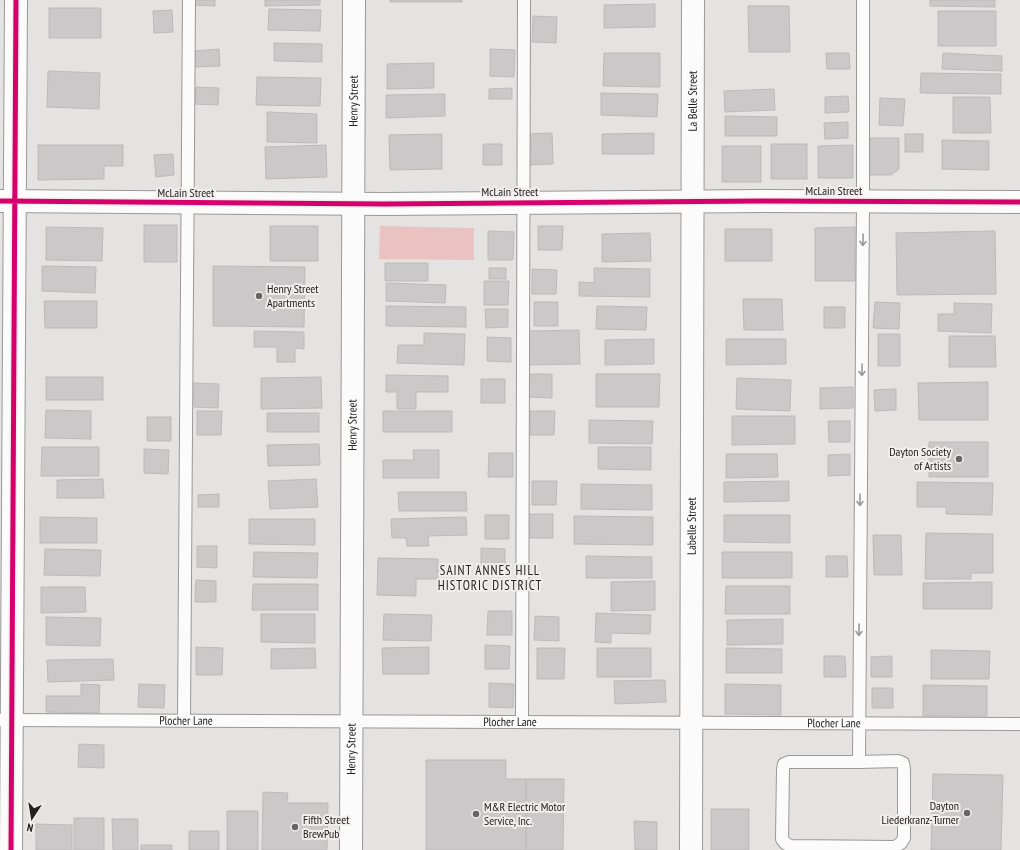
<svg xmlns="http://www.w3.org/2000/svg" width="1020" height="850" viewBox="0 0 1020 850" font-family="'PT Sans Narrow',sans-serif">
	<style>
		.green { fill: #eac3c1 }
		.building { fill: #cac8c8; stroke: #bcbaba }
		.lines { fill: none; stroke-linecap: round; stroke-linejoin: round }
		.lane-casing { stroke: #9a9898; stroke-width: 14 }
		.street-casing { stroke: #9a9898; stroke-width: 24 }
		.lane { stroke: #fbfbfb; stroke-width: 12 }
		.street { stroke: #fbfbfb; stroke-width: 22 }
		.cycleway-casing { stroke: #f3eeee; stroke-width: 8 }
		.cycleway { stroke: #d6006c; stroke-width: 5 }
		.oneway { stroke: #999898 }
		.poi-dot { fill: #666464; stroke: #f3eeee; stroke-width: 1.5 }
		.labels { text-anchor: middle; stroke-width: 4; stroke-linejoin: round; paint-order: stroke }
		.street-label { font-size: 12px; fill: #222020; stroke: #f3eeee }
		.poi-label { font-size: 12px; fill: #222020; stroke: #f3eeee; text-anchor: start }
		.neighbourhood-label { font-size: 13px; letter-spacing: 1px; fill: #222020; stroke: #f3eeee }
	</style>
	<rect width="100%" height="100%" fill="#e5e2e2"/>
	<path class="green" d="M380,226L474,228V260L379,259Z"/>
	<path class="building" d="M193,0H215V6L192,5Z
		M265,0H320V5L265,6Z
		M390,0H462V2H390Z
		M930,0H995V7L930,6Z
		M655,4V27L604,28V5Z
		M748,6H789L790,52H749Z
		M49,8H101V38H49Z
		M269,9L321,10L320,31L268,30Z
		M172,10L173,32L154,33L153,11Z
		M938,11H996V46H938Z
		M533,16L557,17L556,43L532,42Z
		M274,43L322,44V62L274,61Z
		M219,49L220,66L195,67V51Z
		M490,49L515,50L514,77L490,76Z
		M604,53H660V87L603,86Z
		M826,53H849L850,69H827Z
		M943,53L1002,56V71L942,69Z
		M434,63V88L387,89V64Z
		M48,71L100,73L99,109L47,107Z
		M921,73L1001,74V94L920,93Z
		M257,77L321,78L320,106L256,105Z
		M196,87L219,88L218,105L195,104Z
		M512,88V99H489V89Z
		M774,89L775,110L725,112L724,91Z
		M601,93L658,94L657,117L601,115Z
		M445,94V116L386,118V95Z
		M848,96L849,112L825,113V97Z
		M953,97H990L991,133H953Z
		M880,98L905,99L903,126L879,125Z
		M267,112L317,114V143L267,142Z
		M725,116L777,117V136H725Z
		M848,122V138L825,139L824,123Z
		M552,133L553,164L527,165V134Z
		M654,133V154H602V134Z
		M442,134V169L390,170L389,135Z
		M905,134H923V152H905Z
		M870,138H899V169L891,175H870Z
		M942,140L989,141V170L942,169Z
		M483,144H502V165H483Z
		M771,144H807V179H771Z
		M38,145H123V166H104V179L38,180Z
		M326,145L327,177L266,179L265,147Z
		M853,145V178H818V146Z
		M722,146H761V182H722Z
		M173,154L174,175L156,177L154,155Z
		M144,225H177V262H144Z
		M270,226H318V261H270Z
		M538,226H563L562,250H538Z
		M46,227L103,228L102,261L46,260Z
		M855,227V281H815V228Z
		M725,229H772V261H725Z
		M488,231L514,232L513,260H488Z
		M995,231L996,294L897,295L896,233Z
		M650,233L651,261L602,262V234Z
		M385,263H428V281H385Z
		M42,266L96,267L95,293L42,291Z
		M213,266L305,267L304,327L213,326Z
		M489,268H506V279H489Z
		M594,268L650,269V297L579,296V282L594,283Z
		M532,269L557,270L556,294H532Z
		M484,281H509L508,305H484Z
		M386,283L446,285L445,303L386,301Z
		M743,299H782L783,330H744Z
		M44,301H97V328H45Z
		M534,302H558V326H534Z
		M875,302L900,303L899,329L873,328Z
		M954,303L992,304L991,333L938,331V314H954Z
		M386,306L466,307V327L386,326Z
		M597,306L647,307L646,330L596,329Z
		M824,307H845V328H824Z
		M485,309H508V327L486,328Z
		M579,330L580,364L529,365V331Z
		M254,331L304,332V349L295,348V362H277V347H254Z
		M424,333L465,334L464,365L397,363L398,345H424Z
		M878,334H900V366H878Z
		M949,336H995L996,367H949Z
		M487,337L511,338V362L487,361Z
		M654,339V364L605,365V340Z
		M726,339H786V364L726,365Z
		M528,374H552V398L528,397Z
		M596,374H660L659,407H596Z
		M386,375L448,376V392H416V409H397V392H386Z
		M46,377H103V400H46Z
		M321,377L322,408L261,409V378Z
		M737,378L791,380L790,411L736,409Z
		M481,379H505V403H481Z
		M988,382V420H919L918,383Z
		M194,383L219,384L218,408L194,407Z
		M853,387V408L820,409V388Z
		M896,389V410L875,411L874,390Z
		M46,410L91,411V439L45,438Z
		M197,411H222L221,435H197Z
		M383,411H452V432H383Z
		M530,411H555L554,435H530Z
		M267,413H319V432H267Z
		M732,416H795V444L732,445Z
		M147,417H171V441H147Z
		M589,420L653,421L652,444L589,443Z
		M828,421H850V442H829Z
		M929,442H988V477H929Z
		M319,444L320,465L268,466L267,445Z
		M42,447H99V476H41Z
		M598,447H651V470L598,469Z
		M144,449L169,450L168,474L144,473Z
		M413,450H439V478H383V460H414Z
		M489,453H513V477H488Z
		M726,454H777L778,477L726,478Z
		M850,454V475L828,476V455Z
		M103,479L104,498H57V480Z
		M316,479L318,507L270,509L268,481Z
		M532,481H557L556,505H532Z
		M789,481V501L724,502V482Z
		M917,482L993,483L992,515L946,514V507H917Z
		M581,484L652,485V510L581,509Z
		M398,492H466L467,511H399Z
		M219,494V507H198V495Z
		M528,514H553V538H528Z
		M485,515H509V539H485Z
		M724,515H790V543L724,542Z
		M574,516L653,517V545L574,544Z
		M40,517L97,518V543H40Z
		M466,517L467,535L428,536L429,546H407L406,538H392L391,519Z
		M249,519H315V545L249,544Z
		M926,533L993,534V573H971V579H925Z
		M873,535H901L902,575H874Z
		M197,546H217V568L197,567Z
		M481,548L505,549V573L481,572Z
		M45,549L101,550L100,576L44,575Z
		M254,552L318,553L317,578L253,577Z
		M722,552H792V578H722Z
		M586,556L652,557V578H586Z
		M826,556H847L848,577H826Z
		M378,558L438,559V579H416V596L377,595Z
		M196,580L216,581V602H195Z
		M655,581V610L611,611V582Z
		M992,582V609H923V583Z
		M253,584H318V610H252Z
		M726,586H790V614H725Z
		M41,587H85L86,612L41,613Z
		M488,611H512V635H487Z
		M596,613L651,615L650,634L611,633V643L595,642Z
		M261,614H315V643L261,642Z
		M384,614L432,615L431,641L383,640Z
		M535,616L559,617V641L534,640Z
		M46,617L101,618L100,646L46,645Z
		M783,619V644L727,645V620Z
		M485,645L510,646L509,669H485Z
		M196,647L223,648L222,675H196Z
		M429,647V674H383L382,648Z
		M315,648L316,668L271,669V649Z
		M537,648H565L564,679H537Z
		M597,648H651V677H597Z
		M726,648L782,649V673H726Z
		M931,650L990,651L989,679H931Z
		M824,656H845L846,677H824Z
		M892,656V677H871V657Z
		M113,659L114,680L48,682L47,660Z
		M665,680L666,702L615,704L614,681Z
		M489,683L514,684L513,708L489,707Z
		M81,684L100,685L99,713L46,712V696H81Z
		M139,684L165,685L164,708L138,707Z
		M725,684L781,685V715L725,714Z
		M923,685L987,686V716H923Z
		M872,688H893V708H872Z
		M79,744L104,745V768L78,767Z
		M426,760H506V779H526V850H426Z
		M933,774L1003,775L1001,850H931Z
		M526,779H564L563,850H526Z
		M263,792L288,793L287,803H328L327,850H262Z
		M711,809H749V850H711Z
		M227,811H258V850H227Z
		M74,818H104V850H74Z
		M112,819H138V850H113Z
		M634,821L657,822V850H635Z
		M36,824L72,825V850H36Z
		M189,831H219V850H189Z
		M141,845H172V850H141Z"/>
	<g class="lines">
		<g class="lane-casing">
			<g id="lane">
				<path id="s1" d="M0,720L1020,724"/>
				<path d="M184,720L189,0"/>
				<path d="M522,722L524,0"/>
				<path d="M859,762L898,761L903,763L904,769V838L901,843L895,847L790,846L785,843L782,839L783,769L784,764L789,762H859L863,201V0"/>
			</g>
		</g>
		<g class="street-casing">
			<g id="street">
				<path d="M0,201L385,204L761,201L1020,202"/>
				<path d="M11,850L16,0"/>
				<path id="s2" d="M351,850L354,0"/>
				<path id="s3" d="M691,850L693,0"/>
			</g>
		</g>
		<use href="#lane" class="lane"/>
		<use href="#street" class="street"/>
		<g class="cycleway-casing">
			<path id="cycleway" d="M0,201L385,204L761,201L1020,202
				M11,850L16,0"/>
		</g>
		<use href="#cycleway" class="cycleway"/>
	</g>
	<defs><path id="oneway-shaft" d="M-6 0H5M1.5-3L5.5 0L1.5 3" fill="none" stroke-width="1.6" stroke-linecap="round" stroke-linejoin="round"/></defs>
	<g class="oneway">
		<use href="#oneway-shaft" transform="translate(863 240) rotate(91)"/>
		<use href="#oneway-shaft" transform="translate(862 370) rotate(91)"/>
		<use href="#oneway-shaft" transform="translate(860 500) rotate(91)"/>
		<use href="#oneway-shaft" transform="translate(859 630) rotate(91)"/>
	</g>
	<g class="poi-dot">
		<circle cx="259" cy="296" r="4"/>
		<circle cx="959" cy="459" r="4"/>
		<circle cx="967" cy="813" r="4"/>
		<circle cx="476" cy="814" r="4"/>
		<circle cx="295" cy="827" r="4"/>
	</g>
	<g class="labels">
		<g class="street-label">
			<text dy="4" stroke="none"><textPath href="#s2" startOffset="749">Henry Street</textPath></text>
			<text dy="4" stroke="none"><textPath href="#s3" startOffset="749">La Belle Street</textPath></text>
			<text x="834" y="195">McLain Street</text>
			<text x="510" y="196">McLain Street</text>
			<text x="186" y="197">McLain Street</text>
			<text dy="4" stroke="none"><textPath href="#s2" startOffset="425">Henry Street</textPath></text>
			<text dy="4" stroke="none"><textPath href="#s3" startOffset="324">Labelle Street</textPath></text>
			<text dy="4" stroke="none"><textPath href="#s1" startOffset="186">Plocher Lane</textPath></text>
			<text dy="4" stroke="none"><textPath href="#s1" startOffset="510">Plocher Lane</textPath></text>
			<text dy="4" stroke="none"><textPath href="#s1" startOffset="834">Plocher Lane</textPath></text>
			<text dy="4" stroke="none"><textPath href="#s2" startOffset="101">Henry Street</textPath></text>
		</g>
		<g class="poi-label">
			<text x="267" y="293">Henry Street<tspan x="267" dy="14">Apartments</tspan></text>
			<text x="951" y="456" text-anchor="end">Dayton Society<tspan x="951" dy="14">of Artists</tspan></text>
			<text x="959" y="810" text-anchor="end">Dayton<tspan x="959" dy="14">Liederkranz-Turner</tspan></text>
			<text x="484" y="811">M&amp;R Electric Motor<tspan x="484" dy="14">Service, Inc.</tspan></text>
			<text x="303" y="824">Fifth Street<tspan x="303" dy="14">BrewPub</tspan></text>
		</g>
		<g class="neighbourhood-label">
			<text x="490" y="575">SAINT ANNES HILL<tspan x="490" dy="15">HISTORIC DISTRICT</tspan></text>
		</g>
	</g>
	<g transform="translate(32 818) rotate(192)" stroke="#f3eeee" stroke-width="3" paint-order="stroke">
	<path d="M0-3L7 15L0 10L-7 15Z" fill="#222020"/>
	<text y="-6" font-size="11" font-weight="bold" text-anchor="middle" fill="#222020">N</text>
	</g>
</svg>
